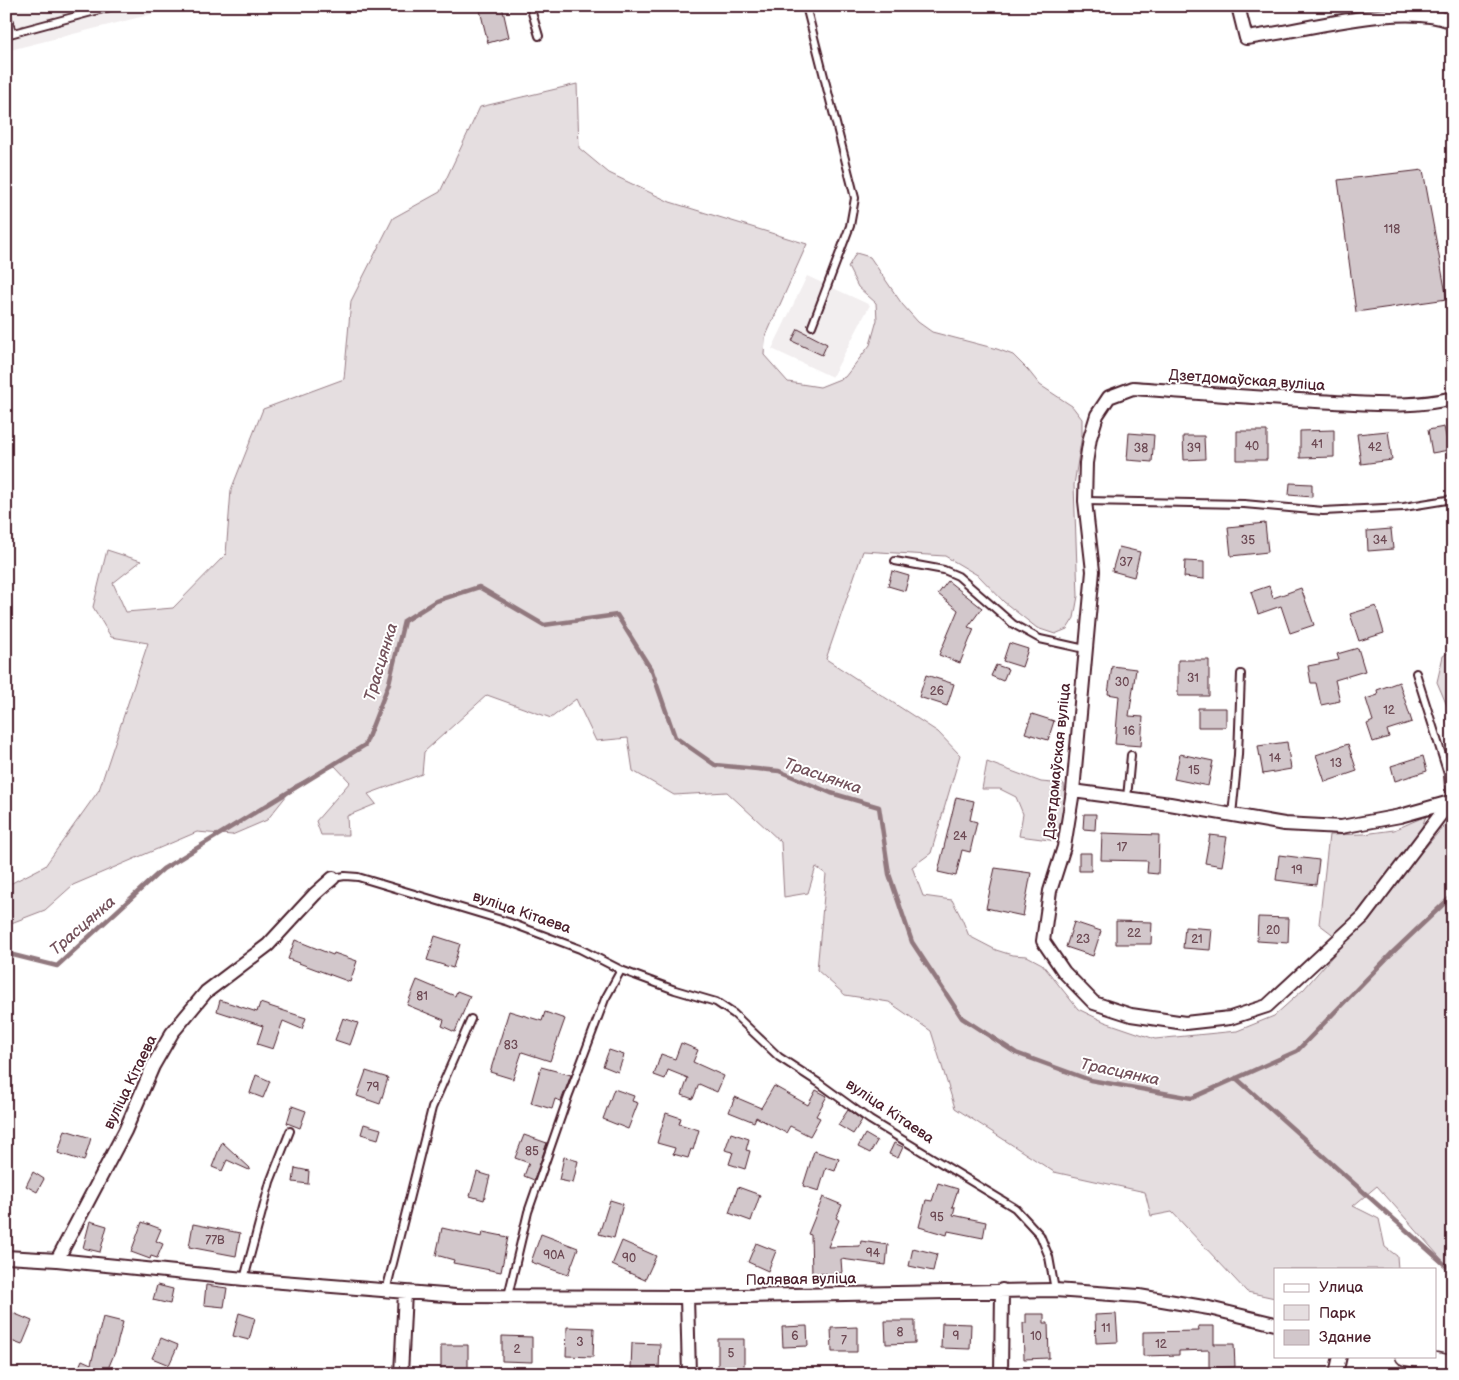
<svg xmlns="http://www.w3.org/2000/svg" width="1459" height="1380" viewBox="0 0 1459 1380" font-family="'Balsamiq Sans',sans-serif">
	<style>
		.built { fill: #f2eeef }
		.green { fill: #e5dee0; stroke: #987e86 }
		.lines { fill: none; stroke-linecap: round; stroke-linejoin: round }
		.stream { stroke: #91787e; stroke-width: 4.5 }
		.building { fill: #d2c7cb; stroke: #4a1f2b }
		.lane-casing { stroke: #4a1f2b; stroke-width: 10 }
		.street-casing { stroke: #4a1f2b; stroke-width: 16 }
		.secondary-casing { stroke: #4a1f2b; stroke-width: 21 }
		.lane { stroke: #fff; stroke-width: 6 }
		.street { stroke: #fff; stroke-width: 12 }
		.secondary { stroke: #fff; stroke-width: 18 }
		.labels { text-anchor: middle; stroke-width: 4; stroke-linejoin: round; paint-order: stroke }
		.number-label { font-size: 12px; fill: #6c4953 }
		.street-label { font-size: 15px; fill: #4a1f2b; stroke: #fff }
		.water-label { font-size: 16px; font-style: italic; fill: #74535c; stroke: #fff }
	</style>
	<rect width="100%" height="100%" fill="#fff"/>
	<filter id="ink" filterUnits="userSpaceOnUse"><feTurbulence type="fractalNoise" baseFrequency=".02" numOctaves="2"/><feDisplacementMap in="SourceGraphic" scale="10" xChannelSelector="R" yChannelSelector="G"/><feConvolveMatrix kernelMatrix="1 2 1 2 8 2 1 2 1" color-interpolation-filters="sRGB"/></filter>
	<g filter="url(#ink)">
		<path class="built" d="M6,6H184L6,51Z
			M807,276L870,305L832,377L772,349Z"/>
		<path class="green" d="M577,84L579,148L609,173L670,202L807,244L765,338L764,355L788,382L820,387L845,377L870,345L877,320L876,303L858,287L848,267L856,253L870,257L902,304L918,322L932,332L997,349L1013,355L1028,370L1040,385L1072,406L1082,419V435L1074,485L1078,596L1074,618L1067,629L1055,634L1037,628L1004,602L979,576L945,556L863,551L826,659L938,732L960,755L931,853L912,867L923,896L952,900L962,919L969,936L996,950L1012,955L1027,956L1042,964L1078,1009L1105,1022L1155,1039L1237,1031L1274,1016L1304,989L1344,943L1319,924L1329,835L1364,834L1394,830L1426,816L1417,840L1425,848L1453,815V1272L1377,1186L1353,1206L1379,1219L1385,1247L1397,1256L1398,1269H1275V1298L1247,1292L1172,1212L1151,1216L1145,1192L1054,1172L955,1108L931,1031L889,1002L845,995L817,970L826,874L816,867L808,893L784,897L781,842L727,792L674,795L633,771L628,738L596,741L576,699L551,718L487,695L424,752L422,774L368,794L376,804L347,816L348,835H321L316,821L350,782L335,766L295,785L267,820L232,835L197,832L73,885L45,910L6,925V886L45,866L99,790L148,643L111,637L93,607L107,550L141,561L113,583L126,612L173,608L226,554L231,490L263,409L344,379L351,301L393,218L440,192L480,107Z
			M1453,650V720L1437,682L1443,656Z
			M987,762L1041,782L1064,784L1065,801L1057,841L1019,836L1023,814L1016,797L1000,789H982Z"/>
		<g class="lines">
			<path class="stream" d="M6,956L9,954L57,966L163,869L365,745L389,683L404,621L436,601L479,587L544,625L617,615L652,671L675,737L715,765L779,771L831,793L879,807L889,874L912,942L962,1018L1016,1053L1090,1080L1192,1098L1297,1051L1391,954L1453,895
				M1236,1078L1453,1272"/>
		</g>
		<path class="building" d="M479,6H502L509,37L488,43Z
			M1423,170L1447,299L1356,312L1338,180Z
			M798,329L827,344L822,355L792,341Z
			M1444,427L1449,450L1432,453L1428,430Z
			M1334,430V457L1300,458V431Z
			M1237,431H1267V460H1237Z
			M1388,431L1392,460L1361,464L1357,434Z
			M1129,433L1154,435L1152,462L1127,460Z
			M1183,436H1204L1205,459L1184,460Z
			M1290,483L1312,484V497L1289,495Z
			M1265,523L1268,552L1231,556L1228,527Z
			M1391,529L1393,549L1368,551L1367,531Z
			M1119,547L1140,552L1134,577L1112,571Z
			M1185,561L1204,562V579L1184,577Z
			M892,571L909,576L905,591L888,586Z
			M948,581L982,608L968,627L974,629L960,663L939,655L958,610L938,594Z
			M1269,586L1273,598L1301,588L1314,625L1290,633L1281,606L1258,614L1251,592Z
			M1376,606L1384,633L1359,641L1350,614Z
			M1009,643L1028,649L1022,667L1003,661Z
			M1358,648L1365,671L1335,680L1340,701L1321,705L1316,683H1311L1308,666L1339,660L1337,654Z
			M1178,660H1209V696H1178Z
			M996,665L1008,669L1003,681L991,676Z
			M1112,666L1136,669L1129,716L1143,717L1141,746L1115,744L1119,696L1108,694Z
			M926,675L954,684L947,706L919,697Z
			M1399,682L1412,722L1387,730L1389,737L1373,742L1367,724L1373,721L1366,699L1378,695L1377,690Z
			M1198,708H1226V727H1198Z
			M1032,714L1054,721L1048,740L1025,733Z
			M1287,742L1291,769L1263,774L1258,746Z
			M1348,744L1357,771L1325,782L1316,755Z
			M1180,754L1213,761L1208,786L1174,779Z
			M1423,756L1427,771L1395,781L1391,766Z
			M956,797L974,801L970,820L977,822L970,852L962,850L956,876L938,872Z
			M1084,814H1096L1095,830L1083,829Z
			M1102,833L1159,835L1158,874L1147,873L1148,861L1101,860Z
			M1210,835L1227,837L1222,866L1205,863Z
			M1079,853H1091V871H1079Z
			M1279,855L1319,860L1316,885L1276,880Z
			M995,868L1031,873L1023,916L986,908Z
			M1258,917L1289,918L1288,943L1257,941Z
			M1116,921L1152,922L1151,944H1116Z
			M1074,922L1101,931L1093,956L1066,947Z
			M1185,927L1212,929L1210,950L1183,948Z
			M435,936L460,944L453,968L427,960Z
			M295,940L333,955L334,953L357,961L350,982L288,959Z
			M417,980L455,996L457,991L470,996L455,1032L442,1026L444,1020L407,1005Z
			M220,1000L257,1012L260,1003L306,1018L302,1029L283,1021L273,1049L257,1044L263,1026L217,1011Z
			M509,1011L542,1021L545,1012L565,1019L550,1061L522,1052L513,1079L490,1072Z
			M343,1018L358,1023L350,1045L335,1040Z
			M681,1043L698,1050L693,1062L724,1076L717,1092L699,1084L693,1099L682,1095L688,1078L668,1070L665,1079L654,1075L661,1054L675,1059Z
			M609,1050L624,1055L618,1072L603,1066Z
			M541,1067L571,1075L561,1101L555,1099L552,1109L531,1103Z
			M366,1071L388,1078L380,1104L357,1096Z
			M256,1075L270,1081L263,1098L250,1093Z
			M774,1086L808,1105L816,1090L827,1096L816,1116L820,1118L810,1136L790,1126L786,1133L756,1117L754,1122L729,1112L735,1097L761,1108Z
			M614,1089L634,1096L632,1101L638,1103L628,1129L603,1119Z
			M292,1106L306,1111L300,1128L287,1123Z
			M848,1110L862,1120L853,1134L838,1125Z
			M666,1113L681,1118L679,1124L699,1130L693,1150L691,1149L688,1158L673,1154L675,1148L657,1143Z
			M364,1124L381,1129L378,1139L361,1134Z
			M65,1130L91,1138L84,1161L58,1153Z
			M731,1133L749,1139L746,1150L750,1151L745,1169L729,1164L733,1152L725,1150Z
			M865,1134L877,1141L870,1153L858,1147Z
			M524,1135L547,1143L534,1180L524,1176L529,1163L515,1158Z
			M222,1142L250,1168L249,1170L227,1160L222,1171L212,1167Z
			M894,1143L903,1147L898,1158L889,1154Z
			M814,1151L839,1159L835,1171L826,1168L819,1191L803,1186Z
			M564,1157L578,1161L573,1183L559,1180Z
			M295,1168L309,1171L308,1184L293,1182Z
			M33,1172L44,1179L37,1192L26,1186Z
			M477,1172L490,1176L484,1200L470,1196Z
			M938,1183L958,1189L952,1207H955L953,1215L986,1222L983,1238L948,1231L947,1235L919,1227L926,1200L932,1201Z
			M738,1187L760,1195L751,1221L729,1213Z
			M823,1197L842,1205L836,1218L839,1220L828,1247L860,1246L861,1241L888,1245L886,1265L841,1259L842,1273L812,1274L811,1235L808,1234Z
			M610,1200L623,1204L614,1238L599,1234Z
			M90,1221L107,1226L100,1252L83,1248Z
			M142,1222L161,1229L156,1241L163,1244L157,1258L151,1256L150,1259L131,1252Z
			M193,1224L240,1233L236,1256L189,1247Z
			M442,1228L482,1237L483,1232L508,1237L501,1272L453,1263L454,1260L436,1255Z
			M541,1234L578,1248L568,1275L531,1262Z
			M622,1241L656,1256L645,1280L612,1265Z
			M756,1243L776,1251L768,1271L748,1262Z
			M913,1248L937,1254L933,1271L909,1266Z
			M157,1285L173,1289L170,1304L153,1300Z
			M206,1285L227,1288L224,1307L204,1305Z
			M13,1313L32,1321L22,1345L6,1339V1328Z
			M239,1313L255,1318L249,1340L233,1336Z
			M1026,1314H1044V1323H1048L1049,1358L1024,1359L1023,1323H1026Z
			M1116,1314L1118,1342L1096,1343L1095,1315Z
			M103,1317L123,1322L115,1352L107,1371L114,1374H76L82,1360L91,1364Z
			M885,1321H915V1343L886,1344Z
			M942,1323L971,1324L970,1349L941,1348Z
			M807,1326L808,1346L783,1347L782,1327Z
			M1198,1326H1214V1344H1234L1235,1367L1209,1368V1350L1179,1351V1355L1143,1356V1332L1199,1331Z
			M567,1327L594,1328L593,1357L566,1356Z
			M857,1327V1352H832L831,1328Z
			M502,1336L532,1337V1362L502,1361Z
			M161,1338L178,1345L169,1365L152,1358Z
			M718,1339H744V1368H718Z
			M632,1343L660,1344L659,1370L631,1369Z
			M441,1345H468V1372H441Z"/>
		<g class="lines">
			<g class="lane-casing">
				<path id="lane" d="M530,6L539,36
					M806,6L855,198L850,226L812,326
					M6,11L12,33
					M6,35L114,6
					M1085,501L1244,504L1323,511L1404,507L1453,499
					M895,561L944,570L958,576L1013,624L1040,639L1085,649
					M1416,673L1448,774L1450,802
					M1127,798L1131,755
					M1232,815L1238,755L1241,674
					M333,878L345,876L358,877L508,922L580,949L621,970L675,990L716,1002L734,1014L779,1057L819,1083L870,1120L1015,1208L1040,1235L1049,1257L1055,1290
					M244,1279L270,1182L290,1131
					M386,1291L432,1108L471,1019
					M508,1296L528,1212L568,1097L605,999L621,970"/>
			</g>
			<g class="street-casing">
				<path id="street" d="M1238,6L1246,38C1301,32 1403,0 1453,22
					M1453,398C1414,408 1374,404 1335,402C1267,399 1200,393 1133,388L1109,397L1097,415L1090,438L1086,463L1085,501L1093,571L1073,791L1064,847L1050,891L1043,941L1064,972L1094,1003L1131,1015L1185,1023L1230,1018L1267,1006L1363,917L1450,802L1453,801
					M1073,791L1170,804L1284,824L1341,827L1400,816L1450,802
					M6,1257L57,1260L244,1279L456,1296L687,1297L1055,1290L1139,1296L1209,1308L1275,1324
					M57,1260L125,1131L153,1066L172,1033L206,992L268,945L315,894L333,878
					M687,1297L689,1374
					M401,1374L405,1292
					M1001,1374L1002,1290
					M1336,1374L1340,1356"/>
			</g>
			<g class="secondary-casing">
				<path id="secondary" d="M1405,1356L1453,1365"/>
			</g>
			<use href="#lane" class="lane"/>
			<use href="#street" class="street"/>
			<use href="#secondary" class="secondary"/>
		</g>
	</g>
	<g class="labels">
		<g class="number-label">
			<text x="1392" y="233">118</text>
			<text x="1317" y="448">41</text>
			<text x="1252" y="450">40</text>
			<text x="1375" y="451">42</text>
			<text x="1141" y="452">38</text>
			<text x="1194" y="452">39</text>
			<text x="1248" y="544">35</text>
			<text x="1380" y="544">34</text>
			<text x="1126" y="566">37</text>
			<text x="1193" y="682">31</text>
			<text x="1122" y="686">30</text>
			<text x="937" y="695">26</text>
			<text x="1389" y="714">12</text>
			<text x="1129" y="735">16</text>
			<text x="1275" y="762">14</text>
			<text x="1336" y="767">13</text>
			<text x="1194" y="774">15</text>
			<text x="960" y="840">24</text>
			<text x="1122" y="851">17</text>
			<text x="1297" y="874">19</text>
			<text x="1273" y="934">20</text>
			<text x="1134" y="937">22</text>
			<text x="1083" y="943">23</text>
			<text x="1197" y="943">21</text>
			<text x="422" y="1000">81</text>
			<text x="511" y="1049">83</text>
			<text x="373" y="1091">79</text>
			<text x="532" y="1155">85</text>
			<text x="937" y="1221">95</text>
			<text x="215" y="1244">77В</text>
			<text x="873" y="1257">94</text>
			<text x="554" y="1259">90А</text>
			<text x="629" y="1262">90</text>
			<text x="1106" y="1332">11</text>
			<text x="900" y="1336">8</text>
			<text x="795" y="1340">6</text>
			<text x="956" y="1340">9</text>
			<text x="1036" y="1340">10</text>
			<text x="844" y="1344">7</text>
			<text x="580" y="1346">3</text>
			<text x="1161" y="1348">12</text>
			<text x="517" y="1353">2</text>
			<text x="731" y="1357">5</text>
		</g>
		<g class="street-label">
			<text transform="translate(1247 380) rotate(4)" y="5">Дзетдомаўская вуліца</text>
			<text transform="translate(1057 761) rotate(-84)" y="5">Дзетдомаўская вуліца</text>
			<text transform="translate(522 912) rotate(19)" y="5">вуліца Кітаева</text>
			<text transform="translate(130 1082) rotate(-64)" y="5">вуліца Кітаева</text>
			<text transform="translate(890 1111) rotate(34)" y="5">вуліца Кітаева</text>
			<text transform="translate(801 1279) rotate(-1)" y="5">Палявая вуліца</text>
		</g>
		<g class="water-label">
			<text transform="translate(380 662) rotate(-73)" y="6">Трасцянка</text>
			<text transform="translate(823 775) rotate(19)" y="6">Трасцянка</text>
			<text transform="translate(82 925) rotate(-41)" y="6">Трасцянка</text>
			<text transform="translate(1120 1071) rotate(12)" y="6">Трасцянка</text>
		</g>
	</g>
	<rect width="1459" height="1380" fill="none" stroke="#fff" stroke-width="25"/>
	<rect x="12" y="12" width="1434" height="1355" fill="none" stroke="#4a1f2b" stroke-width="2" filter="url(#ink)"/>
	<rect x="1274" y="1268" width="162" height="90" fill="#ffffff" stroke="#b7a5aa"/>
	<rect x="1284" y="1284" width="25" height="8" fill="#ffffff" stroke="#b7a5aa"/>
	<text x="1319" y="1292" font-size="15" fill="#4a1f2b">Улица</text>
	<rect x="1284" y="1305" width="25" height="15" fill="#e5dee0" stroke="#b7a5aa"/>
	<text x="1319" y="1318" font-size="15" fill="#4a1f2b">Парк</text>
	<rect x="1284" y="1330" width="25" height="15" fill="#d2c7cb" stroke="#b7a5aa"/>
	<text x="1319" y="1342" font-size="15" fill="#4a1f2b">Здание</text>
</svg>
